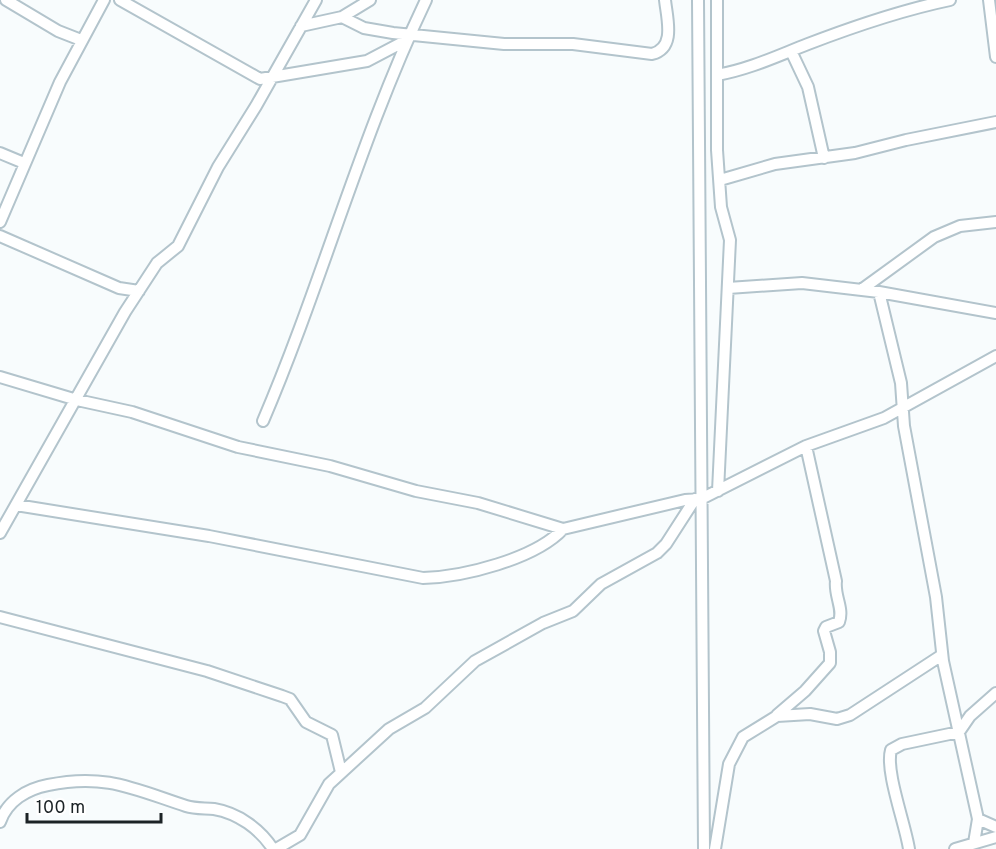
<svg xmlns="http://www.w3.org/2000/svg" width="996" height="849" viewBox="0 0 996 849" font-family="Overpass,sans-serif">
	<style>
		.lines { fill: none; stroke-linecap: round; stroke-linejoin: round }
		.street-casing { stroke: #b3c4cc; stroke-width: 14 }
		.street { stroke: #fff; stroke-width: 10 }
	</style>
	<rect width="100%" height="100%" fill="#f8fcfd"/>
	<g class="lines">
		<g class="street-casing">
			<path id="street" d="M6,0L58,31L81,40
				M120,0L260,79L367,61L407,40
				M698,0L704,849
				M717,0V150L721,207L730,240L718,491
				M989,0L996,57
				M342,17L364,28L393,33L504,44H573L652,54C676,48 667,19 665,0
				M301,26L342,17L370,0
				M791,51L808,87L824,158
				M717,75C750,69 777,56 808,44C855,26 902,10 950,0
				M0,153L24,163
				M720,180L775,164L855,153L906,140L996,122
				M0,222L60,82L104,0
				M0,236L119,288L139,291
				M728,288L802,283L879,292L996,313
				M861,290L934,237L960,226L996,222
				M879,292L901,383L904,426L936,597L943,661L978,819L974,843
				M0,377L77,400L132,412L238,447L330,466L416,491L478,503L563,529L685,500L701,499L806,446L884,418L996,356
				M263,421C322,283 361,136 426,0
				M16,505L209,536L423,578C463,577 535,559 563,529
				M0,533L125,312L157,263L178,246L218,167L256,106L316,0
				M0,617L207,671L282,696L290,699L306,722L332,735L341,772
				M777,715L805,691L830,663V652L824,631L826,627L839,622C844,608 834,596 836,581L806,446
				M978,819L996,827
				M0,822C7,801 27,789 48,785C105,773 134,789 186,806C195,809 205,808 214,809C238,813 260,829 273,849
				M276,849L300,835L329,784L389,729L425,708L475,661L543,623L573,611L601,584L657,553L666,544L695,499
				M715,849L729,764L743,737L777,716L810,714L837,719L850,715L942,655
				M909,849C905,823 885,771 891,750L902,744L959,732L970,716L996,693
				M955,849L996,837"/>
		</g>
		<use href="#street" class="street"/>
	</g>
	<path d="M27 813v9h134v-9" fill="none" stroke="#1c2326" stroke-width="3"/>
	<text x="36" y="813" font-size="18" fill="#1c2326" stroke="#ffffff" stroke-width="4.5" paint-order="stroke">100 m</text>
</svg>
